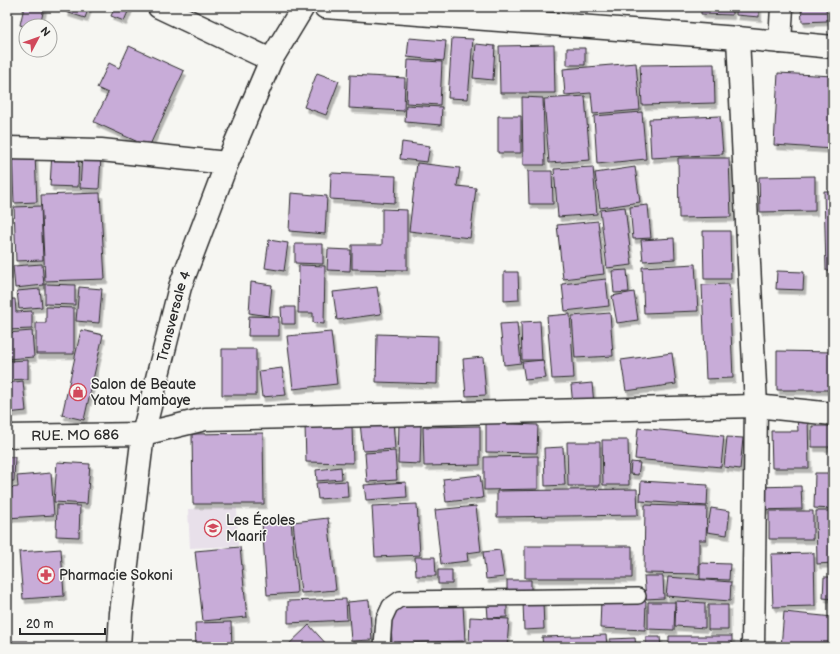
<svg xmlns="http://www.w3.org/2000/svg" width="840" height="654" viewBox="0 0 840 654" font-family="'Balsamiq Sans',sans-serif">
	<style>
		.built { fill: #e8e0ea }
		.building { fill: #c8acd8; stroke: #2b2b2b; filter: url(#shadow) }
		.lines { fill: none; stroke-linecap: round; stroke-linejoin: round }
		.service-casing { stroke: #2b2b2b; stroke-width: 18 }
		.minor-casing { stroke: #2b2b2b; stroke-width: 25 }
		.secondary-casing { stroke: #2b2b2b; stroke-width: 25 }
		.service { stroke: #f6f6f2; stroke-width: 15 }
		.minor { stroke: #f6f6f2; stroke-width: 22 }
		.secondary { stroke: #f6f6f2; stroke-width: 22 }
		.labels { text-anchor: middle; stroke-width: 3; stroke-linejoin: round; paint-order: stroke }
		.street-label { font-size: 14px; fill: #2b2b2b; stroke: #f6f6f2 }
		.poi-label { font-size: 14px; fill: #2b2b2b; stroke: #f6f6f2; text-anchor: start }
	</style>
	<defs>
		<filter id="shadow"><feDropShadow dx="2.5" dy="4.5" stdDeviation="0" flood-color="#0004"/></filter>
	</defs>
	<rect width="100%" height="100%" fill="#f6f6f2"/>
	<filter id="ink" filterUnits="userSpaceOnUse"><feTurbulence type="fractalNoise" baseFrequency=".025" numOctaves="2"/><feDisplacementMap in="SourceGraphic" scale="8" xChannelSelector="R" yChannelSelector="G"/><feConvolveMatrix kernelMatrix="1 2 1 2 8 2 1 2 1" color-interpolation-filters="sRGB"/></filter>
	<g filter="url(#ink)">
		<path class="built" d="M237,508L238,546L190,548L188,509Z"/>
		<path class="building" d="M24,7H39L44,8L40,26H26V27L20,25Z
			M68,7H89L85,18L66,12Z
			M115,7H130L124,21L111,16Z
			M701,7H732V15L701,14Z
			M736,7H759V17L736,15Z
			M801,7H826L827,21L802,22Z
			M829,7H833V20H828Z
			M409,38L446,41L444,61L407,57Z
			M452,38L473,39L468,99L448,98Z
			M476,44L495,46L493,80L473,78Z
			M554,45L555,93H500L499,46Z
			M129,46L184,71L149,147L94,122L108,93L97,88L109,63L119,68Z
			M567,48H585V65H567Z
			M408,60L442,62L440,105L406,103Z
			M636,63L640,110L593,114L591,93L565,95L563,69Z
			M714,64L715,103L642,105L640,65Z
			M317,73L339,81L326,115L304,107Z
			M778,73L833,76V149L774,145Z
			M350,75L405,78L404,111L349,108Z
			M585,96L590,160L549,163L544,99Z
			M522,97L543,98L545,165H523Z
			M406,105L442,107L441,125L405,122Z
			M642,112L646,159L597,164L594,116Z
			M498,116H521V153H498Z
			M720,116L723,154L651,158L649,119Z
			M402,142L430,146L427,162L400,159Z
			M52,152L79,154L78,187L50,186Z
			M35,154L37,202L14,203L12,156Z
			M82,155L101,157L99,189L80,188Z
			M678,158H729L731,217L679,218Z
			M417,163L460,168L457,186L476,188L470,238L409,231Z
			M593,167L597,214L558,217L554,169Z
			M635,167L640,202L600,208L595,173Z
			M528,171H552L553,204H529Z
			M331,173L396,176L395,203L330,199Z
			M815,176V211L760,212L759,177Z
			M824,191H833V270H826Z
			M7,192L10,275H7Z
			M100,193L105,279L45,281L41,195Z
			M291,193L327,196L325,234L289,231Z
			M648,205L651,238L633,239L630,207Z
			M41,206L43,260L16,261L14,207Z
			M625,207L632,265L607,268L600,210Z
			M382,209L407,210V270L352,269V245H382Z
			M598,221L604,274L563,279L557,225Z
			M703,231H730L731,279H704Z
			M674,238L675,259L643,261L641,240Z
			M269,240L288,243L284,271L265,268Z
			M295,244H323V264L295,263Z
			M328,249L351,250L350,271L327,270Z
			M42,264L44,285L15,288L13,266Z
			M695,264L698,311L644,313L642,267Z
			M299,265L325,266L324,324L313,323V313H298Z
			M627,270L629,292L614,293L612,271Z
			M777,271L804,272L803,290L776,289Z
			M504,272H518L519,300L504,301Z
			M606,279L609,306L565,311L562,284Z
			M251,282L272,285L269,316L249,313Z
			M45,284L75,285V305L45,304Z
			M729,284L733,378L706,379L702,285Z
			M79,287L102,289L99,323L76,321Z
			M377,287L381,314L337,320L333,292Z
			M40,289L42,307L19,309L17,291Z
			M634,292L638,320L617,323L612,296Z
			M7,299H15L16,312L32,311V329L7,330Z
			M46,307L74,308V354H36V323H46Z
			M281,307H295V324H282Z
			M610,313L613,356L575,358L572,316Z
			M570,314L574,378L552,379L547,316Z
			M249,316L279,317V336H248Z
			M540,321L542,360H522L521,322Z
			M517,323L521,363L504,365L500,324Z
			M81,330L103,335L84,420L62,415Z
			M32,331L34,357L7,359V333Z
			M331,332L337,384L293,389L287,336Z
			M377,334L438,336L437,384L376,382Z
			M222,349H256V395H222Z
			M777,351L833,352V390H777Z
			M672,353L676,384L626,391L621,360Z
			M483,357L486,395L466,396L463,359Z
			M28,360V379L7,380V361Z
			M543,360L546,378L525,380L522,362Z
			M282,368L286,395L262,397L259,371Z
			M23,381L26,411L7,413V383Z
			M592,383L594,404L573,406L571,385Z
			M797,417H808L809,468H772L771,431H798Z
			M393,421L395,449L363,451L360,423Z
			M399,422L421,423L420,464L398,463Z
			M486,423L538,425L537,453L486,452Z
			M305,425H352L353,463L306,462Z
			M480,426V465L424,466L423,427Z
			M812,426H833V447H812Z
			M638,428L724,436L721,467L635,459Z
			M263,433L264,504H193L192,434Z
			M727,437L743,438L740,469L724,467Z
			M602,440H628L629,485H603Z
			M567,442H600V486H568Z
			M563,447L565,485L545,486L544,448Z
			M395,451L397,480L367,482L365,453Z
			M538,456V489L484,490V457Z
			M7,457H15L14,481H7Z
			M57,462L90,464L87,504L54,502Z
			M631,462L640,463L638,475L630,474Z
			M341,467L342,479L317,481L316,470Z
			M51,473L54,515L7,518V488L18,487L17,476Z
			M815,473H833V509L814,508Z
			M480,475L483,498L446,502L443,479Z
			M347,481L348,497L318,499L316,483Z
			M641,481L708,485L707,506L640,501Z
			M406,482L407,497L366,500L364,485Z
			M801,486L802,509L753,510L752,487Z
			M637,489L638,515L497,517V491Z
			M417,504L420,555L375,557L372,506Z
			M57,505L80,506L79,537L56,536Z
			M645,505L707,507L706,540H699V574L644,573Z
			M476,506L481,551L467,553L468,561L441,564L435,510Z
			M711,508L730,511L727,535L707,532Z
			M769,511H813V539H769Z
			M816,511H833V563L817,564Z
			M328,518L336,590L301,593L293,522Z
			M291,520L297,593L267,595L262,522Z
			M525,546H632V578H525Z
			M240,547L247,617L203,621L195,551Z
			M61,549L64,596L23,599L19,552Z
			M500,550L504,577L486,579L483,552Z
			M814,553L815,606L773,607L771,554Z
			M415,557H435L436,576H416Z
			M700,563L730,564L729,580L700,579Z
			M438,570H452V584H438Z
			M644,576H663L664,598L646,599Z
			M668,577L731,582L730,601L666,596Z
			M824,577H833V599L823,598Z
			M507,580H531V596H507Z
			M346,599L347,620L288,623V601Z
			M369,600L372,640L351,641L348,602Z
			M601,600L646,601L645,630L600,628Z
			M676,601L705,603V628L675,626Z
			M523,602H543L544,629L524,630Z
			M648,602H675L674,630L648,629Z
			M487,604H507V617L488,618Z
			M463,605L465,641L392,643L390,608Z
			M708,605H728V630H708Z
			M784,612L833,617V647H781Z
			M470,617L509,619L507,647H469Z
			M231,622L232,647H196L195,623Z
			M309,625L329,647H286Z
			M606,635L607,647H543L542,637Z
			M669,636H732V647H669Z
			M646,637H660L661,647H646Z
			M635,638L636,647H610V639Z
			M7,641H28V647H7Z
			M447,644H465V647H447Z"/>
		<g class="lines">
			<g class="service-casing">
				<path id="service" d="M382,647L384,619L390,606L400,599L638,596"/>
			</g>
			<g class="minor-casing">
				<g id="minor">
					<path d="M159,7L271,60"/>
					<path d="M325,7L738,38L833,47"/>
					<path d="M738,38L756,406L753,647"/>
					<path d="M780,42L782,7"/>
					<path d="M7,148L101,150L227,163"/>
					<path id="s1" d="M7,436L143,434L205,419L756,406L833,414"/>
				</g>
			</g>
			<g class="secondary-casing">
				<g id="secondary">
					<path id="s2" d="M119,647L121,613L143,434L180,287L227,163L271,60L303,7"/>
				</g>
			</g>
			<use href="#service" class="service"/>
			<use href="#minor" class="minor"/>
			<use href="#secondary" class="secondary"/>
		</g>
	</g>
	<defs>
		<g id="shop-ring" transform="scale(0.9)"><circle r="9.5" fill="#f6f6f2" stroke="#d1495b" stroke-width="1.5"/><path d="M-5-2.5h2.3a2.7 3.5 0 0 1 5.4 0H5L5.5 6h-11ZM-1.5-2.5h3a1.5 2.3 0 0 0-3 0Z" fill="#d1495b"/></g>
		<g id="school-ring" transform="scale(0.9)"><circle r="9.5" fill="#f6f6f2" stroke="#d1495b" stroke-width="1.5"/><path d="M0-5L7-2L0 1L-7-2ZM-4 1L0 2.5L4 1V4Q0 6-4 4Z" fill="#d1495b"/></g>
		<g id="pharmacy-ring" transform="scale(0.9)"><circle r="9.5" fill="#f6f6f2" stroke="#d1495b" stroke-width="1.5"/><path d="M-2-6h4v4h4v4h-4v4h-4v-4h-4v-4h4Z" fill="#d1495b"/></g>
	</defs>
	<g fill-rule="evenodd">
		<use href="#shop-ring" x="78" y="392"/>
		<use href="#school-ring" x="213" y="528"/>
		<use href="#pharmacy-ring" x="46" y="575"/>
	</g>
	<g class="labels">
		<g class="street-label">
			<text dy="5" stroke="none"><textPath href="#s2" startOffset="336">Transversale 4</textPath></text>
			<text dy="5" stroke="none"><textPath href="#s1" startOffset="68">RUE. MO 686</textPath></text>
		</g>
		<g class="poi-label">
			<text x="91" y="389">Salon de Beaute<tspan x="91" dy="16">Yatou Mambaye</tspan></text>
			<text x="226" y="525">Les Écoles<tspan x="226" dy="16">Maarif</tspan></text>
			<text x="59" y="580">Pharmacie Sokoni</text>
		</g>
	</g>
	<rect width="840" height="654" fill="none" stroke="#f6f6f2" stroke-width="24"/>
	<rect x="12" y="12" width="816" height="630" fill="none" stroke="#2b2b2b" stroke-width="1.5" filter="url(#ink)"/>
	<g transform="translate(38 38) rotate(49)"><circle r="19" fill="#f6f6f2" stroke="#a5a5a2"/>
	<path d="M0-3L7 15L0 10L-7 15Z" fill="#d1495b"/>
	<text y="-6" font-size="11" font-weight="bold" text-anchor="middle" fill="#2b2b2b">N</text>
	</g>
	<path d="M20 628v6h85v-6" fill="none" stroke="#2b2b2b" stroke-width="2"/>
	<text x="26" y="628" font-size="12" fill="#2b2b2b" stroke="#f6f6f2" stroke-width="3" paint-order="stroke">20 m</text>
</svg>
